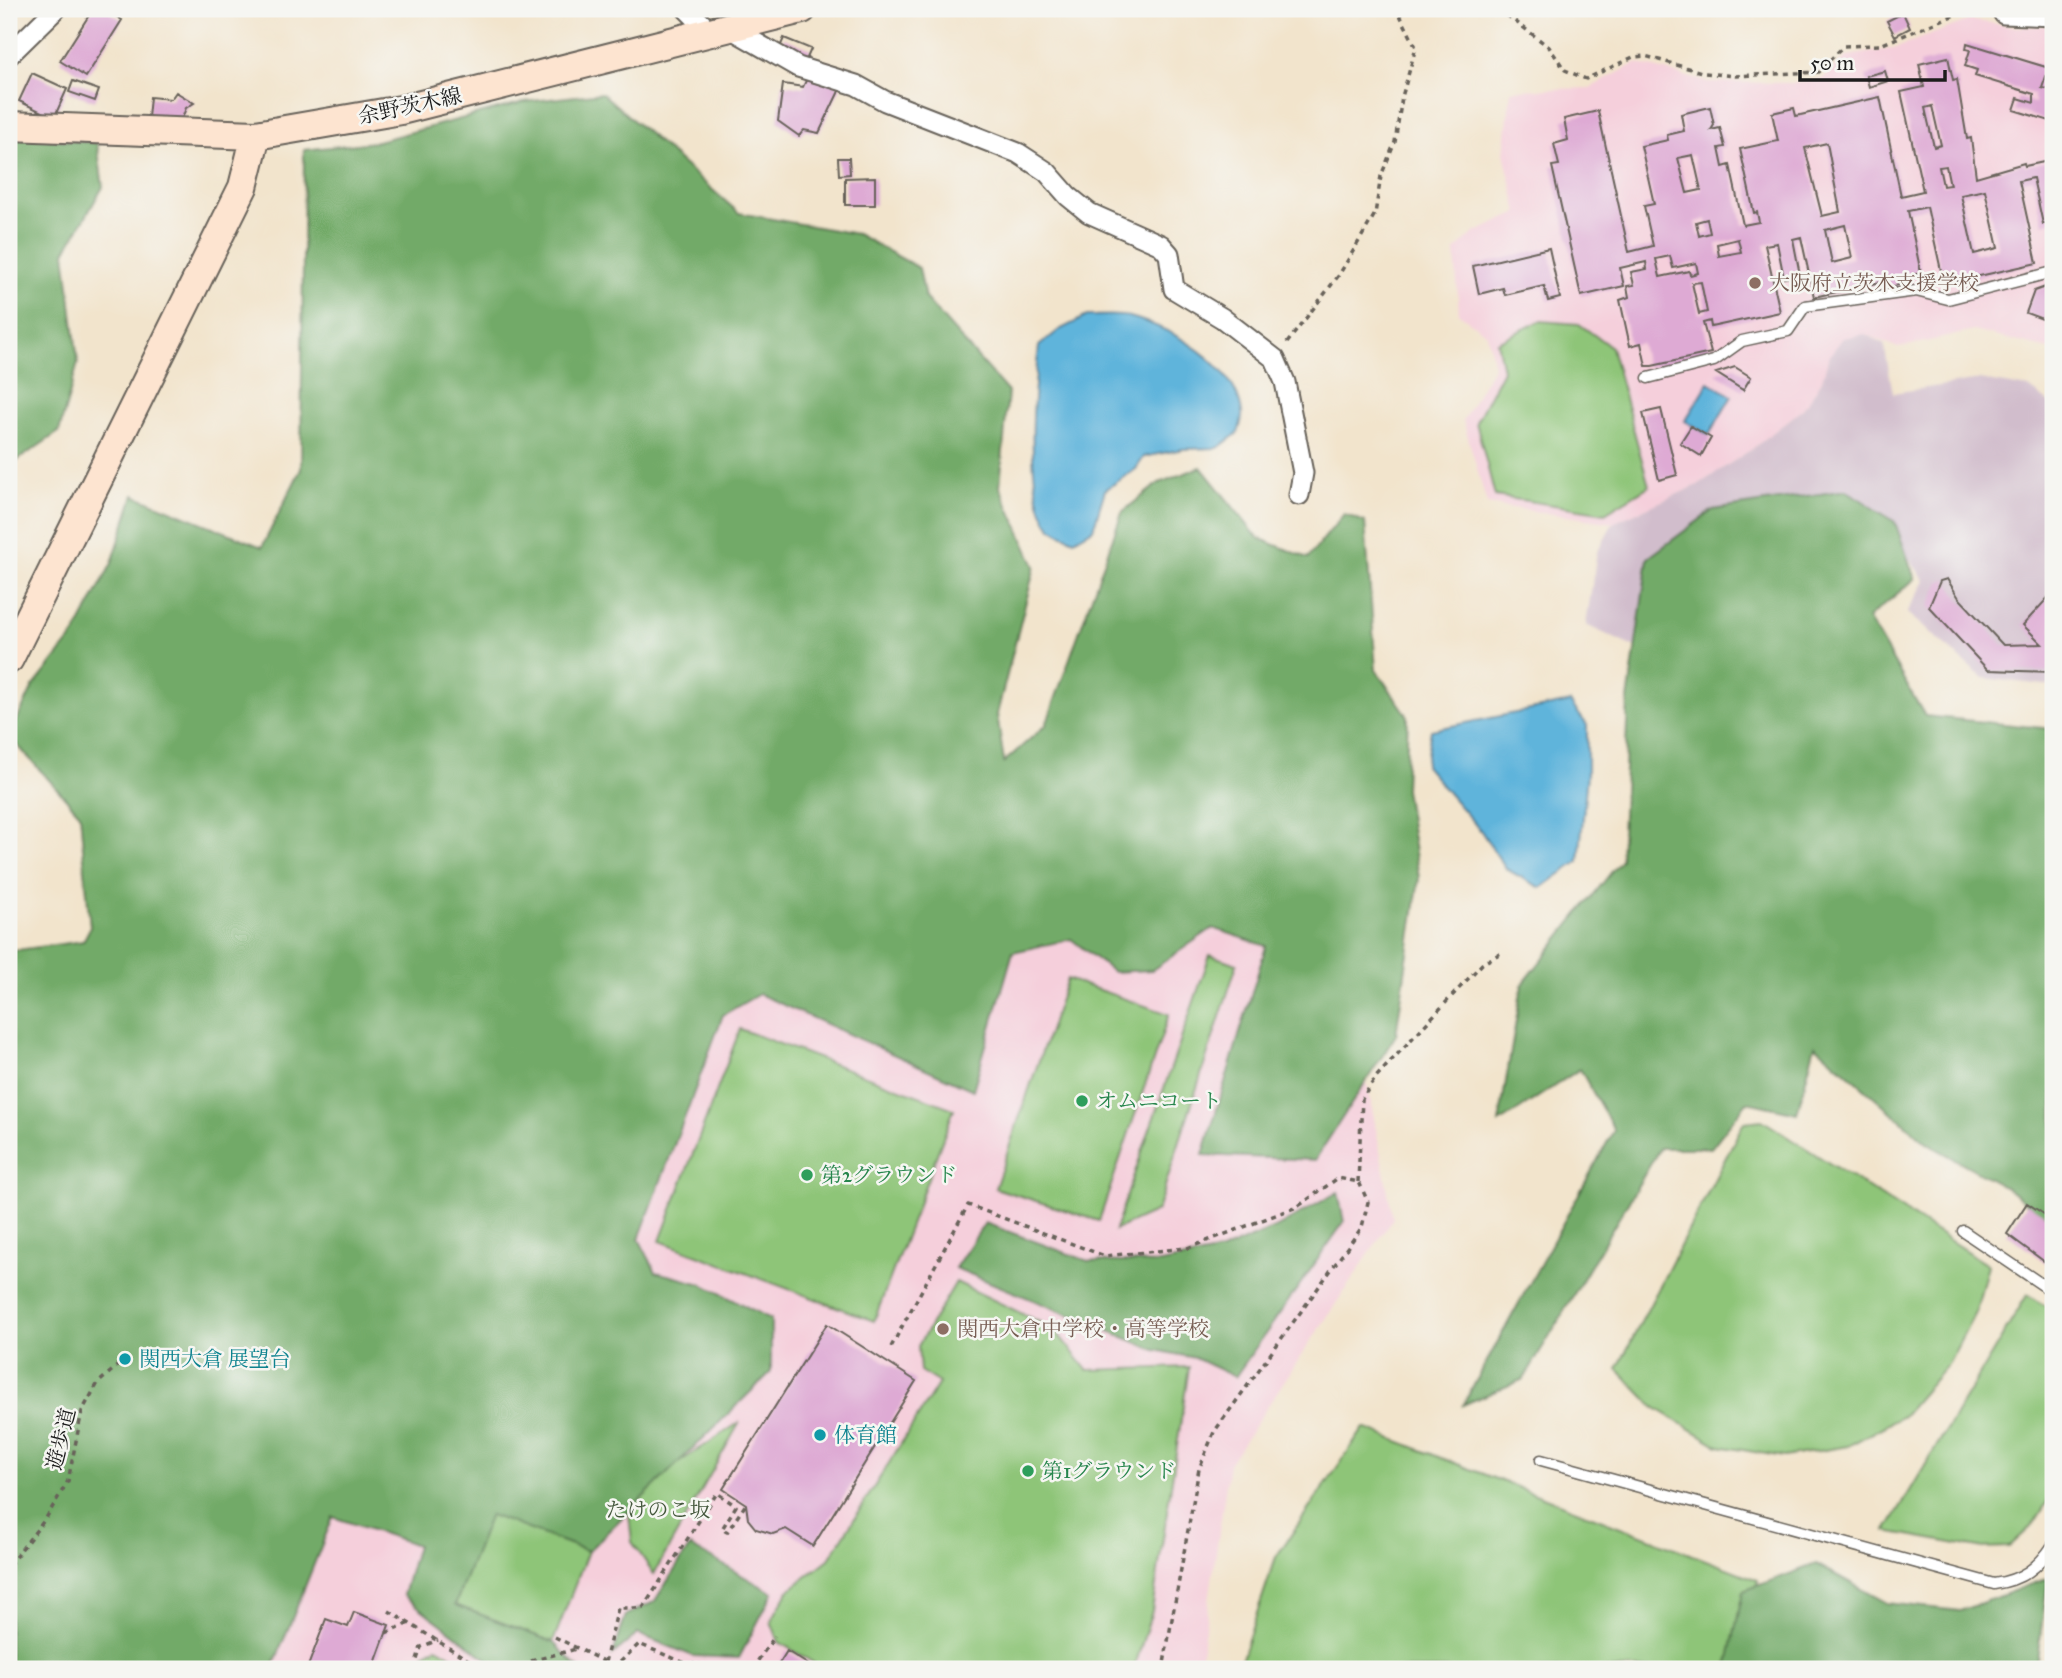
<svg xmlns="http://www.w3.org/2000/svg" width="2062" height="1678" viewBox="0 0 2062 1678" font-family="'IM FELL Great Primer','Noto Serif JP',serif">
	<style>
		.built { fill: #f5cfdb }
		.industrial { fill: #d1bdcc }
		.green { fill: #8ec578; stroke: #55704a; stroke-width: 2 }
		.forest { fill: #72aa68; stroke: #476342; stroke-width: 2 }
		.water { fill: #5fb4db; stroke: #3e687c; stroke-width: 2 }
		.building { fill: #deaad4; fill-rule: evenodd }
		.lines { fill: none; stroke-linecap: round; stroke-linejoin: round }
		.lane-casing { stroke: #67625a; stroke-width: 13 }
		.street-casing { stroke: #67625a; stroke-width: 23 }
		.secondary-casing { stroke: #67625a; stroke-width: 32 }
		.path { stroke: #67625a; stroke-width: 3.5; stroke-dasharray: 5 5; stroke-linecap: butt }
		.lane { stroke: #fff; stroke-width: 10 }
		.street { stroke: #fff; stroke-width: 19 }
		.secondary { stroke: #fde4d0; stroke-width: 28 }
		.education-dot { fill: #8d6e63; stroke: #f6f6f2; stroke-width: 2.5 }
		.leisure-dot { fill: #2e9e5b; stroke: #f6f6f2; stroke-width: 2.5 }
		.culture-dot { fill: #0f9aa8; stroke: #f6f6f2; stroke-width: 2.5 }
		.labels { text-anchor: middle; stroke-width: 5; stroke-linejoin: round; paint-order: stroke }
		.street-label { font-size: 21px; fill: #1c1c1c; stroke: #f6f6f2 }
		.education-label { font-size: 21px; fill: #785e54; stroke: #f6f6f2; text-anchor: start }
		.leisure-label { font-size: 21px; fill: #27864d; stroke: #f6f6f2; text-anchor: start }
		.culture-label { font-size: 21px; fill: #0d838f; stroke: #f6f6f2; text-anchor: start }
		.park-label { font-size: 21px; fill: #44573c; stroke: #f6f6f2 }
	</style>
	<rect width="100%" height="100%" fill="#f6f6f2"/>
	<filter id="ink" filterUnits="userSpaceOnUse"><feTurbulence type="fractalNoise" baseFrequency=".0143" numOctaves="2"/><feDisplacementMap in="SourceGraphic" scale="14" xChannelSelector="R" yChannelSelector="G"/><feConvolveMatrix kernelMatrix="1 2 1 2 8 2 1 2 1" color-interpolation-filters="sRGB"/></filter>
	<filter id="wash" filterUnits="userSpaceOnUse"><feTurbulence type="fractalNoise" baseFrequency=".00686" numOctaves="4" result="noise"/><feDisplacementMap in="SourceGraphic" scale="28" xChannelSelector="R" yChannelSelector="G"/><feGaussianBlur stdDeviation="1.57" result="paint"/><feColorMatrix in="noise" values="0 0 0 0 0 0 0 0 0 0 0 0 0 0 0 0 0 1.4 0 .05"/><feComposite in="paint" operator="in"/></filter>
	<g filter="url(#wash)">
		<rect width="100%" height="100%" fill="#f2e4cc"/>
		<path class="built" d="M1969,20L2019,27L2053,25V350L1973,331L1898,348L1865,334L1829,356L1822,380L1804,408L1752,449L1698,485L1613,523L1487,504L1463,420L1494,366L1487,334L1459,314L1455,251L1474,233L1518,213L1504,153L1511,90L1590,88L1636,63L1706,82L1794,83L1822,79L1848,56L1896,48Z
			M768,837L1332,899L1393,1218L1229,1464L1199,1669H226Z"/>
		<path class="industrial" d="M1865,334L1884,344L1893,393L1980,380L2029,388L2053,406V686L1983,678L1907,613L1925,581L1889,530L1642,651L1586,625L1597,552L1613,523L1698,485L1752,449L1804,408L1822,380L1829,356L1843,338Z"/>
		<path class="green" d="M1540,321L1579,324L1611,347L1649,486L1605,513L1495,496L1476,422L1503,370L1497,342Z
			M1210,955L1237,964L1157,1211L1115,1230Z
			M1067,979L1169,1014L1099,1221L995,1188Z
			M740,1029L954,1109L874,1321L660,1241Z
			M1762,1120L1988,1265L1976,1311L1949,1363L1903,1416L1848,1446L1784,1457L1719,1446L1654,1407L1617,1369L1744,1122Z
			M956,1282L1054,1329L1087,1370L1189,1367L1152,1611L1134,1669H824L779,1642L771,1621L789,1590L829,1559L939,1383L920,1371L918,1346Z
			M2027,1295L2053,1310V1493L2033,1525L2009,1547L1979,1548L1886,1531Z
			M740,1422L654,1574L632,1542L627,1497Z
			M1364,1428L1758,1580L1735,1669H1238L1276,1557Z
			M490,1514L588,1551L553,1642L455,1605Z
			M437,1647L473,1669H419L424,1654Z"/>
		<path class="forest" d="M602,93L739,213L857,234L919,268L925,298L1008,392L1000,487L1035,566L997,714L1004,762L1046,725L1122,512L1159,483L1201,467L1258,538L1308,558L1344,514L1365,522L1376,670L1408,716L1405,789L1419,878L1396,1035L1315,1160L1203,1155L1266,946L1213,928L1152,970L1113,972L1071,939L1013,952L973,1090L759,994L723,1015L639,1239L656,1272L702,1284L771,1319V1372L588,1551L490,1515L455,1605L553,1642L579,1669H500L403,1595L417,1545L333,1517L272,1669H9V951L83,941L90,928L80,814L9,736L33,687L75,634L112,563L134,495L262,547L301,469L304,150L374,142L524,102Z
			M9,136L97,143L103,187L65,252L78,363L59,432L9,466Z
			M1846,490L1895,522L1915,579L1868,618L1925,716L2053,729V1224L2007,1188L1928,1144L1815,1045L1797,1113L1747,1102L1711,1148H1660L1524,1379L1463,1405L1614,1130L1580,1069L1499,1123L1522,985L1621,860L1628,700L1648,558L1713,510Z
			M1338,1192L1344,1222L1235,1377L1195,1358L1155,1350L955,1268L985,1223L1088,1261L1161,1263L1221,1251L1279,1226Z
			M690,1546L773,1593L739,1658L693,1656L638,1634L613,1654L626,1615L654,1602Z
			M1816,1564L1887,1603L1960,1611L2048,1578L2037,1660L2044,1669H1727L1743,1591Z"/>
		<path class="water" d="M1087,316C1100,316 1117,314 1130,317C1173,329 1234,363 1242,412C1243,418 1240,427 1238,433L1218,448L1183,449L1144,457L1136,469L1105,490L1093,529L1074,540C1067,536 1056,533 1051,527C1023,494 1034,387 1039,346L1059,330Z
			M1709,382L1732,396L1709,435L1685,421Z
			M1570,702L1587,725V774L1579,861L1541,888L1506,869L1481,831L1425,766L1431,730Z"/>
		<g id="blocks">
			<path class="building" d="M93,9H105L122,20L86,77L60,61Z
				M1903,13L1910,28L1895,36L1887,21Z
				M784,38L811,49L804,65L777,54Z
				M1967,43L2049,68L2042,88L2047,89L2053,71V122L2014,110L2018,98L2034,103V94L1975,76L1977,70L1965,66L1970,50L1966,49Z
				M1948,57L1953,80L1957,79L1967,139L1971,138L1976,177L2024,163L2025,166L2053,160V221L2043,224L2033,178L2019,181L2037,263L1944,284L1927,207L1908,211L1921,273L1908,276L1910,282L1886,288L1885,281L1814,297L1801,237L1793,239L1800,275L1784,278L1777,243L1765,245L1780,312L1711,327L1710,321L1703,323L1711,353L1652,366H1646L1641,343L1630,346L1620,300L1629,297L1627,286L1634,285L1631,272L1647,269L1646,262L1620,268L1624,286L1581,296L1552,166L1559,165L1554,144L1568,140L1564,119L1598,111L1629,252L1653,246L1644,206L1654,204L1641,146L1668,140L1667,135L1684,131L1681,114L1710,107L1714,125L1711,130L1720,128L1725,147L1719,148L1723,167L1730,165L1743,225L1759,222L1757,212L1754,213L1740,149L1778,141L1772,113L1794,108L1796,116L1880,97L1901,196L1923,191L1901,92L1924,87L1919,64ZM1932,106L1941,145L1934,147L1925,108ZM1827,143L1840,212L1822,216L1805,148ZM1693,155L1701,190L1687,193L1678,158ZM1946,166L1950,185L1943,186L1939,167ZM1985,190L1998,248L1974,254L1961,195ZM1707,219L1710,233L1699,236L1696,222ZM1845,225L1852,258L1832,263L1825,230ZM1738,239L1741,252L1719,256L1717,244ZM1670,256L1673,268L1696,263L1698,273L1690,275L1689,271L1660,277L1656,259ZM1701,282L1707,312L1699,314L1692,283Z
				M1885,71L1888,81L1869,87L1866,76Z
				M810,72L841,87L819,133L804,130L799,136L778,121L783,84L803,87Z
				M32,73L67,89L54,118L19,101Z
				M73,81L99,90L95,101L69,92Z
				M176,92L194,103L186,108L181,121L148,118L150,97L171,99Z
				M838,158H849L850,174L839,175Z
				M875,177V205H845V178Z
				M1549,248L1560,298L1548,301L1544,286L1505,295L1503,288L1479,294L1473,266Z
				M2051,285L2053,323L2026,313L2034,291Z
				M1735,367L1751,377L1743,390L1716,373Z
				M1661,409L1677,475L1659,480L1643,413Z
				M1691,426L1711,438L1701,456L1680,443Z
				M1947,579L1959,598L2003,645L2042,644L2023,625L2053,592V672L1988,670L1929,607L1940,581Z
				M2027,1203L2053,1220V1268L2007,1234Z
				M827,1324L916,1381L813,1546L786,1529L773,1534L756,1529L748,1519L746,1504L723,1489Z
				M354,1612L389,1625L373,1669H307L326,1619L348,1627Z
				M787,1651L815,1669L777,1667Z"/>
		</g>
	</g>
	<g filter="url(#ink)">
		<use href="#blocks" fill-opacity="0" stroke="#67625a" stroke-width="2"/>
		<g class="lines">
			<g class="lane-casing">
				<path id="lane" d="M1648,378L1714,361L1742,341L1788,331L1805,306L1916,291L1948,299L2053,272
					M1963,1231L2053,1292
					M1541,1460L1994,1584C2022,1580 2038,1568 2053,1545"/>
			</g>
			<g class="street-casing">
				<path id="street" d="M687,9L710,32
					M2001,9L2004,14L2053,16
					M728,27L798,67L856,85L885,101L1018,153L1047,172L1068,196L1089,213L1161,245L1169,254L1174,289L1222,318L1275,359L1285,382L1303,473L1299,495
					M9,55L56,9"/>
			</g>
			<g class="secondary-casing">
				<path id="secondary" d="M9,126L256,135L401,110L802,9
					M9,659L243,187L256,135"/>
			</g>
			<path class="path" d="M1499,9L1549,47L1565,70L1586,79L1633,57L1645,56L1705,73L1735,76L1818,72L1844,46L1880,45L1967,10L1985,12
				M1287,343L1339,275L1375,214L1381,176L1395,142L1402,97L1416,47L1397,9
				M1358,1182L1362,1099L1376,1077L1482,964L1504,951
				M891,1347L968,1205L1105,1256L1188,1248L1297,1207L1338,1178L1359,1182L1368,1202L1362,1227L1214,1432L1199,1469L1163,1669
				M9,1565L46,1518L68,1481L82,1411L98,1383L125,1359
				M389,1611L483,1669
				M386,1633L409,1623
				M555,1637L605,1662L602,1669
				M414,1669L421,1647L438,1640
				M525,1669L531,1661L576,1649
				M612,1669L605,1662L618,1608H643L717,1493L736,1506L722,1529L727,1532L746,1504
				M613,1669L639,1644L685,1663L744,1669
				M752,1669L775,1636"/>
			<use href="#lane" class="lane"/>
			<use href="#street" class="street"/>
			<use href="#secondary" class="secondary"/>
		</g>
	</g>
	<g class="education-dot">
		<circle cx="1755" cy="283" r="7"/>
		<circle cx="943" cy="1329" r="7"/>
	</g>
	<g class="leisure-dot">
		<circle cx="1082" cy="1101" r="7"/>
		<circle cx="807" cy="1175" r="7"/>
		<circle cx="1028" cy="1471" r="7"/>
	</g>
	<g class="culture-dot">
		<circle cx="125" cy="1359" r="7"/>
		<circle cx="820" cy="1435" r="7"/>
	</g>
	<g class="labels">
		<g class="street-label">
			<text transform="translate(410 106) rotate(-12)" y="7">余野茨木線</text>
			<text transform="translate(61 1439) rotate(-76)" y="7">遊歩道</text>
		</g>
		<g class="education-label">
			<text x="1769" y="290">大阪府立茨木支援学校</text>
			<text x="957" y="1336">関西大倉中学校・高等学校</text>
		</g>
		<g class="leisure-label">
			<text x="1096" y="1108">オムニコート</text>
			<text x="821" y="1182">第2グラウンド</text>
			<text x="1042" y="1478">第1グラウンド</text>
		</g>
		<g class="culture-label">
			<text x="139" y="1366">関西大倉 展望台</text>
			<text x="834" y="1442">体育館</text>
		</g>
		<g class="park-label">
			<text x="658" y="1517">たけのこ坂</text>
		</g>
	</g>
	<rect width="2062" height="1678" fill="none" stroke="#f6f6f2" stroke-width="35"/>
	<path d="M1800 70v10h145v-10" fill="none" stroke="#1c1c1c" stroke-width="3.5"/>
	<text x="1810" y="70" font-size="21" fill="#1c1c1c" stroke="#f6f6f2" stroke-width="5" paint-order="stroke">50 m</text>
</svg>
